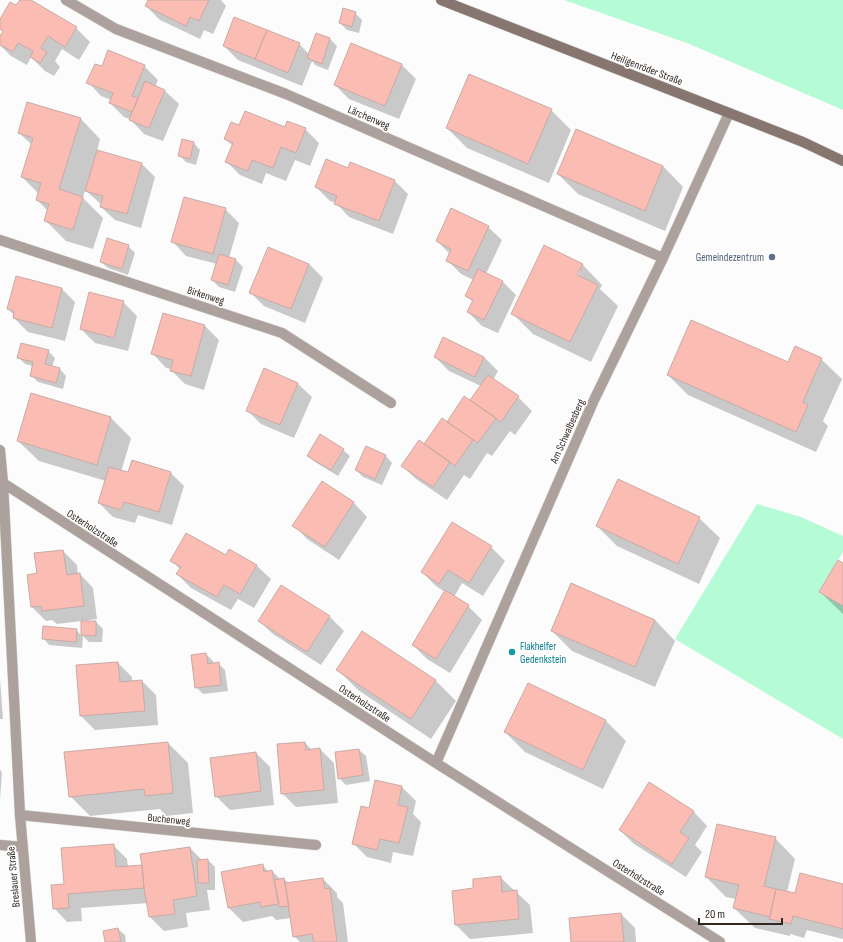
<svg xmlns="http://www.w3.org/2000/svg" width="843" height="942" viewBox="0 0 843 942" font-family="'Sofia Sans Condensed',sans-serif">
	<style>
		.green { fill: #b4fbd6 }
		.shadow { fill: #0003; fill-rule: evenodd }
		.building { fill: #fbbcb3; stroke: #c8aba6 }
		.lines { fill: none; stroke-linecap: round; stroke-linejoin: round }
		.lane-casing { stroke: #d8d6d5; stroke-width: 11 }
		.street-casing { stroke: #d8d6d5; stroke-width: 11 }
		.secondary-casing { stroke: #d8d6d5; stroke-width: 11 }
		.lane { stroke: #ada19d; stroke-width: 10 }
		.street { stroke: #ada19d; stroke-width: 10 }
		.secondary { stroke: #877670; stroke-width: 10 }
		.service-dot { fill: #5c6f8a; stroke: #fff; stroke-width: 1.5 }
		.culture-dot { fill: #0f9aa8; stroke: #fff; stroke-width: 1.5 }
		.labels { text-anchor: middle; stroke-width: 3.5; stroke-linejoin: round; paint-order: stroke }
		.street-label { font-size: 11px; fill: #322823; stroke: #fff }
		.service-label { font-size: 11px; fill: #4e5e75; stroke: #fff; text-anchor: end }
		.culture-label { font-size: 11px; fill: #0d838f; stroke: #fff; text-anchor: start }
	</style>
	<rect width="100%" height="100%" fill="#fcfcfc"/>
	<path class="green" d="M564,0H843V110L687,43Z
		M757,504L801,517L843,536V552L838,560L843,606V739L675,639Z"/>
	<path class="shadow" d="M21,0H29L76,28L90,42L79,60L62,49L55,61L60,67L54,76L45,71L31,57L27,65L11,56L0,45V38L3,32L0,29V21L17,7Z
		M149,0H221L226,6L213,34L204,30L200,39L160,20L146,6Z
		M355,13L362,20L359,33L347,30L340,23Z
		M317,34L330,39L337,46L328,70L315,65L312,61L302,86L238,60L224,46L299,44L310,55Z
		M351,45L402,65L416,79L399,119L349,99L335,85Z
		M144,66L158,80L155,87L165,91L179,104L163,141L144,134L130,119L124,117L110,103L111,100L101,96L88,82Z
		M551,110L571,130L549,183L467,148L447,128Z
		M80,118L100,139L97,151L141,163L155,177L141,228L115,220L101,207L102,205L85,190L83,198L103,218L93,249L66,241L46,221L48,211L37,200L39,194L22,177L32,145L19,133Z
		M240,127L305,129L319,143L310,166L295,160L286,181L266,173L262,184L240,175L227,162L233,146L225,139Z
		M576,130L663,166L683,187L665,231L578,194L558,174Z
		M194,143L200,150L196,165L186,162L179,155Z
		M348,169L394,180L408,194L393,234L349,217L336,203L330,201L316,187Z
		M225,209L239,223L229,258L236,260L243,267L235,292L219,287L212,280L217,264L186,256L173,242Z
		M488,227L502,240L486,274L502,281L516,295L498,333L482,326L468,312L473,302L466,296L474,280L461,274L447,260L450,254L437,241Z
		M128,246L135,253L128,275L108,268L101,262Z
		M309,264L323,278L305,323L264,306L250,292Z
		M582,264L602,285L600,289L618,306L591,362L533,334L512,313ZM578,271H580L576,280Z
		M62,289L75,302L65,341L28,332L14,318V315L8,309Z
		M123,302L137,316L128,351L95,343L81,329Z
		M164,314L205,326L219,340L204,390L185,384L171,370V369L166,368L153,354Z
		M48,351L55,358L52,367L60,369L66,376L63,389L38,382L31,375L33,366L25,364L18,357Z
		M435,357H484L498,371L493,380L518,397L532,411L515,435L510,431L492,456L487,453L470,479L464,475L447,500L416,479L402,466L470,401L481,386L449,371Z
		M821,359L842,379L823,421L828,426L816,452L688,395L668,375Z
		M265,370L298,384L312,397L294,438L261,424L248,411Z
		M111,418L131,438L121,472L128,474L170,472L184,486L172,525L138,515L135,523L113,517L99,503L106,481L39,461L18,441Z
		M343,450L350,456L338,476L315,462L308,456Z
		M386,456L392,463L382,485L363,477L356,470Z
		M322,482L354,503L367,517L339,560L307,539L294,525Z
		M699,518L720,538L699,584L617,546L597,526Z
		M453,523L491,547L505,561L483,596L462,583L454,597L468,606L482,620L450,673L427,659L413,645L445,592L436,586L422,572Z
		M230,550L257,566L271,579L254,608L238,599L231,610L191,588L177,574L180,569L171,560L226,557Z
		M63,551L77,565L78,575L80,574L93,588L97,619L83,621L84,622H96L103,629L102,642H89L83,636L82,648L49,645L43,638L76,630L82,636V621L57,624L52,620L46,621L32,607L38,574Z
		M843,564V614L820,592Z
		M281,586L330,617L344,631L321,665L273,634L259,621Z
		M655,620L675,641L655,687L572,651L552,631Z
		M362,633L436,681L456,701L431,739L358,690L338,670Z
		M206,654L213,661V664L218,663L225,670L228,691L203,694L196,687Z
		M118,663L132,677V682L142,681L156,695L158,725L95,730L81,716Z
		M0,679L3,719H0Z
		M528,684L606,721L626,741L603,789L525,752L505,732Z
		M168,743L188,763L193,813L166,816L160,809L90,816L70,796Z
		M305,743L312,750L320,749L334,763L338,803L296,807L282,793Z
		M359,750L366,756L370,781L346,785L339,778L336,753Z
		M256,753L270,767L274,805L230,810L216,796Z
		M0,770L2,772L0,800Z
		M376,782L402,787L416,801L413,814L421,822L413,856L393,852L391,863L367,857L353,843L369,809Z
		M650,783L694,812L707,826L695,845L702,852L686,877L634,844L620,830Z
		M775,838L795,859L787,892L796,895L843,885V939L807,930L804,938L790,934V936L755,928L734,908L736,899L726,897L706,877Z
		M113,845L127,859L128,867L144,866L190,848L202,860H208L215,867V890H207L210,910L186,913L188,927L164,931L150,917L148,903L81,908L82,921L67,922L54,908L65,884Z
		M262,865L269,872L272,871L281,880L284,879L289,884L323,879L337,893V897L343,903L348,942H300L294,936L291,918L276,920L272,916L243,922L229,908Z
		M500,877L530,905L533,933L470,939L456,925L474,889Z
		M621,914L635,928L636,942H572Z
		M118,929L125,935L126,942H106Z"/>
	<path class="building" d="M20,0H31L77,27L65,47L48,36L41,48L47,52L40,63L30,57L33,51L18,43L13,52L0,45V36L3,31L0,29V19L10,2L16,5Z
		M148,0H209L199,21L190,17L186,26L145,6Z
		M343,8L356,12L352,27L339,23Z
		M234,17L267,30L255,59L223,46Z
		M267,30L300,43L288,73L255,59Z
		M316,33L330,38L322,64L307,58Z
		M351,43L402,64L385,106L334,85Z
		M108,50L145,65L132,96L138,98L132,112L109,103L113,93L86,83L95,64L102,66Z
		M469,74L552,109L528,164L446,128Z
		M145,81L165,90L149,128L129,120Z
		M27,102L81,118L59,189L83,197L73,230L44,221L49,204L36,200L41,183L21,177L33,138L18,133Z
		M245,111L285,127L287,121L306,128L296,153L281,147L273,168L252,160L248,171L225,162L233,143L224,139L231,122L239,125Z
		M576,129L663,166L645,211L557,174Z
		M182,139L194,142L190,159L178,156Z
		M97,150L142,163L127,214L100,207L103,196L85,191Z
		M326,159L348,168L350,162L395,180L379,221L334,204L337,196L315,187Z
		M184,197L226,208L213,254L171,242Z
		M451,208L489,226L468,271L446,261L451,249L436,241Z
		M107,238L129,245L122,269L100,262Z
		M544,245L583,264L577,275L598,285L570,342L511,314Z
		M268,247L309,264L291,309L249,293Z
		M219,254L236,259L228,285L211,280Z
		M478,269L503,281L484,320L467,312L473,300L465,296Z
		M16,276L62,288L52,328L13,318L14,311L7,309Z
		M89,292L124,301L114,338L80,329Z
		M163,313L205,325L191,376L170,371L173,360L151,354Z
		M691,320L788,362L795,346L822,358L803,402L808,405L796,432L667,375Z
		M443,337L484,357L475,377L434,357Z
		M21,343L49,350L45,364L60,368L56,383L30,376L33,362L17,358Z
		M264,368L298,383L280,425L246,411Z
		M488,375L519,396L501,422L470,400Z
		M31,393L111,417L97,465L17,441Z
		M464,396L496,418L478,443L447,422Z
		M442,418L473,440L455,466L424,444Z
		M320,434L344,449L331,470L307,456Z
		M419,440L450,462L433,487L401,466Z
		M366,446L386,455L375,479L355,470Z
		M132,460L171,472L159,512L124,502L121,510L98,503L109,467L128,472Z
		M618,479L700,517L678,564L596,526Z
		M322,481L354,502L325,547L292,526Z
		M452,522L492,546L469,583L448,570L439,584L421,572Z
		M186,533L226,555L229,549L257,565L240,594L224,585L217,597L176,574L181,567L170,561Z
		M63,550L67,575L80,573L84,606L42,611L41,606L31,607L27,575L37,573L34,553Z
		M838,560L843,563V606L819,592Z
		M571,583L655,620L635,667L551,631Z
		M281,585L330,616L307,652L258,621Z
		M445,590L469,605L436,659L412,645Z
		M81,621H96V636L81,635Z
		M43,626L77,629L76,642L42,639Z
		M362,631L436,680L411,719L336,670Z
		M206,653L208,664L219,662L221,685L195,688L191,655Z
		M118,662L120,682L142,680L145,711L80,716L76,665Z
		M528,683L606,720L583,770L504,732Z
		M168,742L173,793L145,796L144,789L69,797L64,752Z
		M305,742L306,750L320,748L324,790L281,794L277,744Z
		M359,749L363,775L338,779L335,752Z
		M256,752L261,791L215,797L210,758Z
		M375,780L402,786L398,805L408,807L399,843L380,839L377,850L352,844L361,806L369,808Z
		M649,782L694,811L680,832L689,838L672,864L619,830Z
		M717,824L776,837L764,886L776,889L770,917L733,908L739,885L705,877Z
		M114,844L116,867L142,865L144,888L68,894L69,908L53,909L51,885L64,884L61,848Z
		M190,847L197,896L173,900L175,914L149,917L144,888L142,865L140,854Z
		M208,859L209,883H198L197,860Z
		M263,864L264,872L272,870L279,904L261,907L260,902L228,908L221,872Z
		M800,873L843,884V929L793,916L791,924L769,919L776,889L795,893Z
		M501,876L502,892L517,890L519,919L455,925L452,891L473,888V879Z
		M284,878L289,906L279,907L274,880Z
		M323,878L325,889L330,888L337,942H314L312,934L293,937L285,883Z
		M621,913L624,942H571L569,918Z
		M118,928L121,942H105L103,931Z"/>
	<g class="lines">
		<g class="lane-casing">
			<path id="lane" d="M20,815L316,845"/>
		</g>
		<g class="street-casing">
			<path id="street" d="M66,0L116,29L286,94L663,258
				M0,240L282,333L391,403
				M0,450L3,483L20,815L31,942
				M0,481L436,763L720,942
				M436,763L594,400L663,258L729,113
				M0,845L23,847"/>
		</g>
		<g class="secondary-casing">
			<path id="secondary" d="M441,0L803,142L843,161"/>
		</g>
		<use href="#lane" class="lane"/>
		<use href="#street" class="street"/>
		<use href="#secondary" class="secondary"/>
	</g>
	<circle class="service-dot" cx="772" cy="257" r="4"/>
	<circle class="culture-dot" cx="512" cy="652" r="4"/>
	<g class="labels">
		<g class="street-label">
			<text transform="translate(647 68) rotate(21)" y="4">Heiligenröder Straße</text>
			<text transform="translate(369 117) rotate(23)" y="4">Lärchenweg</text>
			<text transform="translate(206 295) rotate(18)" y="4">Birkenweg</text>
			<text transform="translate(567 431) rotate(-66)" y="4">Am Schwalbesberg</text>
			<text transform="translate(93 528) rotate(33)" y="4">Osterholzstraße</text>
			<text transform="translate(365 703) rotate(33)" y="4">Osterholzstraße</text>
			<text transform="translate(169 819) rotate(6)" y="4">Buchenweg</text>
			<text transform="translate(13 877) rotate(-95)" y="4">Breslauer Straße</text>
			<text transform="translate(639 877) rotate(32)" y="4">Osterholzstraße</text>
		</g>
		<g class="service-label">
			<text x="764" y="261">Gemeindezentrum</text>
		</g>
		<g class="culture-label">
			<text x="520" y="650">Flakhelfer<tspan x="520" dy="13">Gedenkstein</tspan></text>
		</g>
	</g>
	<path d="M699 918v6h83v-6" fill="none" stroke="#322823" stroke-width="2"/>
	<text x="705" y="918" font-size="12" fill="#322823" stroke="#ffffff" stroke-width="3" paint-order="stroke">20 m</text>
</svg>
